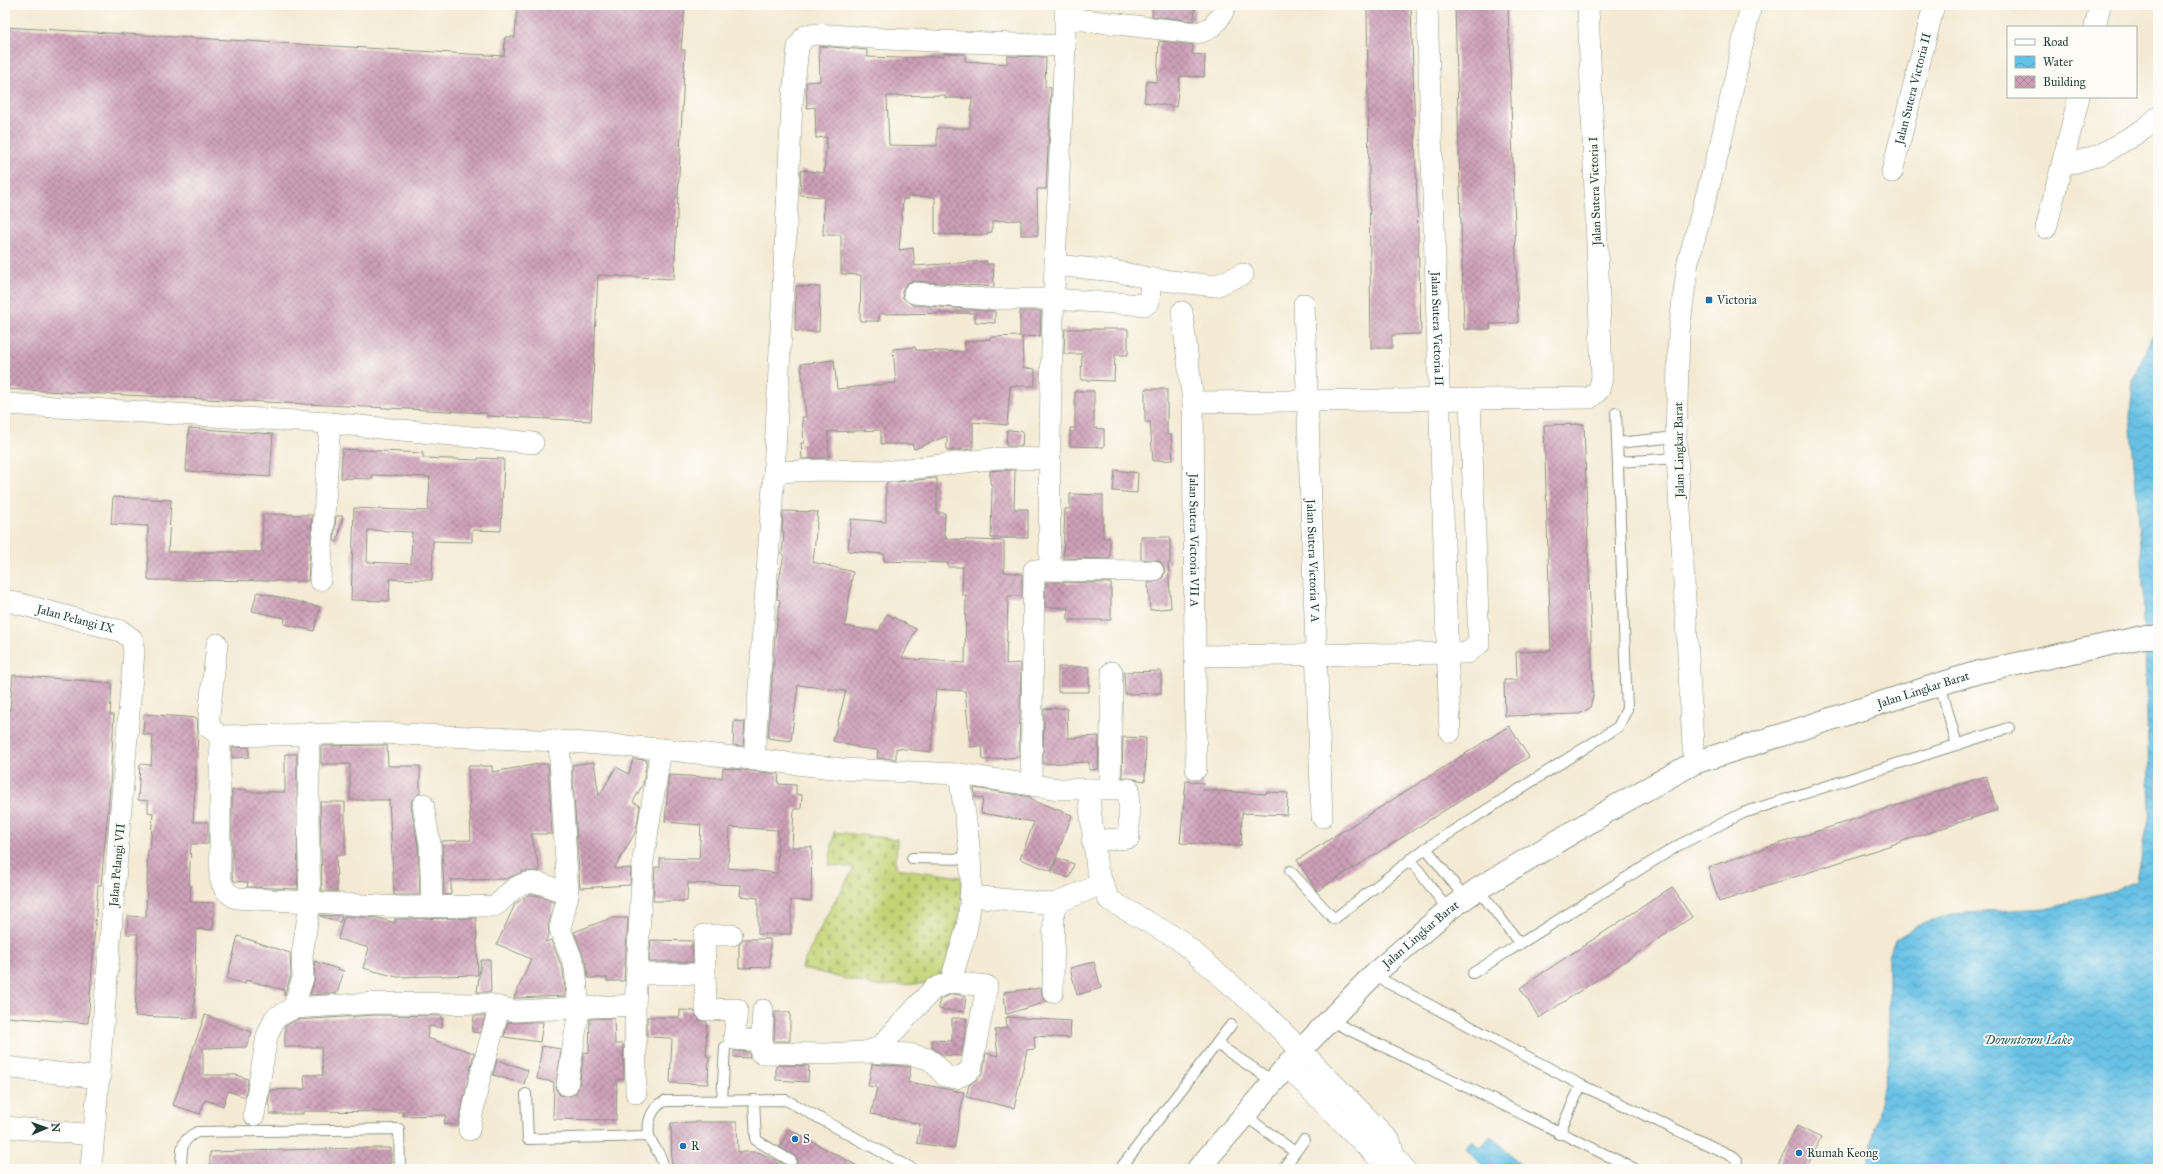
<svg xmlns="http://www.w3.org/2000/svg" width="2163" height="1174" viewBox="0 0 2163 1174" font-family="'IM FELL Great Primer',serif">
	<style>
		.cemetery { fill: url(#cemetery-stones); stroke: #718854 }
		.water { fill: url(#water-waves); stroke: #437f8c }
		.building { fill: url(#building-cross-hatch); fill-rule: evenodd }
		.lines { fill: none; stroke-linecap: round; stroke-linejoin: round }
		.service-casing { stroke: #8a9484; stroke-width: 12 }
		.minor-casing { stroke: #8a9484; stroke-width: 22 }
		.tertiary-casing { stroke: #8a9484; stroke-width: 24 }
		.service { stroke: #fff; stroke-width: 10 }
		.minor { stroke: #fff; stroke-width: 21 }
		.tertiary { stroke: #fff; stroke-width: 22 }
		.poi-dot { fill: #1f6fb2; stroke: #fdfcf7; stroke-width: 1.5 }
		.labels { text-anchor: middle; stroke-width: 3.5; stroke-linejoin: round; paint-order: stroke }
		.street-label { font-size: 12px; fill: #1f3d34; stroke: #fdfcf7 }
		.poi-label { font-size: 12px; fill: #1f3d34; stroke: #fdfcf7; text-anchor: start }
		.water-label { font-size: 13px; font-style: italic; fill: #315e60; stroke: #fdfcf7 }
	</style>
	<defs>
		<pattern id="cemetery-stones" width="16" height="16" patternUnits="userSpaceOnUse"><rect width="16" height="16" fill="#c3d375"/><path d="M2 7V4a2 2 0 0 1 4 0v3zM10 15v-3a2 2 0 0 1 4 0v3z" fill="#a7b666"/></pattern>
		<pattern id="water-waves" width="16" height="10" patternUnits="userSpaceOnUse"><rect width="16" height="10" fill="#67c1e5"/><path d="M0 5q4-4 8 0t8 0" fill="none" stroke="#549eba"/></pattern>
		<pattern id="building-cross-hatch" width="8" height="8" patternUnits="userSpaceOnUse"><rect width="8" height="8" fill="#cea0b8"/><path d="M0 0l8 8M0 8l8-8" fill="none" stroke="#a78496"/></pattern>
	</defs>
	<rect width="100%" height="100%" fill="#fdfcf7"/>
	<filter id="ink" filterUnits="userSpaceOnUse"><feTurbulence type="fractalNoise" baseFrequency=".025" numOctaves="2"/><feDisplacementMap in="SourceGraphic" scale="8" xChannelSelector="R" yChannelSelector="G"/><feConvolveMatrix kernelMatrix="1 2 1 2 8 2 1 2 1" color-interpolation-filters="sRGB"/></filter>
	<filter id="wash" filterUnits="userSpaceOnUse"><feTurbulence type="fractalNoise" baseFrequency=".012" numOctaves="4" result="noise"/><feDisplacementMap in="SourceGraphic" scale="16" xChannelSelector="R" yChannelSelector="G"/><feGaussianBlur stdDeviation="0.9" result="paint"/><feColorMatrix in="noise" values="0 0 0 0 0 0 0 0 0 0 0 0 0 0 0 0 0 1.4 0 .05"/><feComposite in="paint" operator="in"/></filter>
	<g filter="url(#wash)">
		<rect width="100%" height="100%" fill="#f4ead4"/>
		<path class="cemetery" d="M834,832L897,839L896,868L962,877L961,913L940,983L875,986L801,968L828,913L854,868L829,865Z"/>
		<path class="water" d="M2158,322V1169H1867L1889,1056V955L1896,939L1914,927L1951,914L2046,908L2112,891L2137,881L2150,813L2142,556L2130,417L2133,380Z
			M1492,1136L1524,1169H1486L1465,1147L1472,1140L1479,1148Z"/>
		<g id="blocks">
			<path class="building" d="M517,5H685L681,50H685L674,279L598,275L591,421L487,416V413L5,389V27L504,56L505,37H515Z
				M1153,5H1195L1194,21L1152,16Z
				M1367,5H1411L1421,334L1392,335V348H1371Z
				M1455,5H1508L1518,323L1490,324V329H1464Z
				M1159,41L1193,45L1192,54L1205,55L1204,77L1180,76L1176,107L1144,102L1147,81L1157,82Z
				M819,46L867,50V57L902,58L944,56V53L965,54V61L1007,64V56L1046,57L1045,87L1051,88L1046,189H1037L1038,235H1021V220L992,221V232L987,233V235L935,234V197L908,196V199H903L899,250L913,248L915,266L987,261L986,264H993L994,287L915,281L909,282L904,286L902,292L903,298L913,305L995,311V323L975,322V313L879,314V321H860L861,275L841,274V235H823L824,197L800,195L801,170L824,173L827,137L816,138L815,107L807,108L806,82L820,81ZM945,95V98H972L970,128H937V146L889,145L887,96Z
				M796,286L820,287L819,332L795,331Z
				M1020,311H1041L1040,336L1022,337L1023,368L1035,369V386H1010L1007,425L973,422V449L947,451V436L914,449L912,444H881V430L828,432L829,458L802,459L801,443H804L802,417H806L801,364L834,360L837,389L896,383L893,349L915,347L916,350L965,352V342L990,339V337L1020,336Z
				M1065,329H1128V355H1115L1114,381L1081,380L1082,354H1064Z
				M1145,389H1167V435L1171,434L1173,460L1153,461L1150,422H1145Z
				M1075,391H1094V428L1104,429V447L1070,446V428H1075Z
				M1584,424L1593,696L1590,708L1579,714L1505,716L1504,680H1517L1516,652L1551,651L1544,425Z
				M189,428L273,434L270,477L186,471Z
				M1007,430L1023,431L1022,446H1006Z
				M342,449L423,453V458L478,460V458L504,459L501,531L472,530V542L433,541L432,580L390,579L389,601L351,600L354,508L428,511L430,477L372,475V479L341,478ZM368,530L412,532L411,564L367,562Z
				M999,470H1015L1014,509H1028V538H991L992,484H990V471Z
				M1115,470L1138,473L1137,493L1113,491Z
				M937,478V513H945L944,536H946V539L1004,541V572L1022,574V596H1008L1006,664L1021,663L1019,757L983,760L982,746L970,747L965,691L936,689L931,752L896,748V759L877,758L878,750L860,748L833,741L846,691L798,685L791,741L768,738L775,637L780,600L777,599L778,585L784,555L782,554L784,531H782L783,511L818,512L813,562L853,572L845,626L878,632L887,614L916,629L902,658L965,663L966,595H962L963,567H948V563L884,561V554L848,551L851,519L886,522V483Z
				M1070,494L1103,495V538H1110V559L1063,558L1065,509H1070Z
				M113,497L171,500L168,552H262L263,514L312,515L308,581L148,580V526L111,524Z
				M336,516H343L337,542L334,541Z
				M1141,537H1170V563H1168L1171,608L1150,610L1148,583L1159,581L1163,577L1165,571L1163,565L1159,561L1141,559Z
				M1046,582L1111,583V620H1068V608L1045,607Z
				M257,592L320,607L314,631L284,624L285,618L252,611Z
				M1058,667H1089V692H1058Z
				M1161,671V693L1125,694L1124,672Z
				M13,675L112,683L110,715H114L110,787L101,885H98L88,1023L5,1017V710H10Z
				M1067,708L1068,738L1099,736L1098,769L1089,770V762L1043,764L1044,709Z
				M144,714L197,718L198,733L193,822H208V844H191L189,885L191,886L190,902L214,903L213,930L196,929L194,1018L135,1016L138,934H127L128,916L146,917L148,849H150L153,813L148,812V801L138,800L140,764L151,765L153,735L143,734Z
				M734,721L745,722L743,746L733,745Z
				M1509,726L1529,757L1317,891L1316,890L1297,860Z
				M1123,737L1146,738L1145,781L1122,777Z
				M387,745L388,766H420V792L412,800L411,806L418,845L420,895H394L389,800H350V764H321V746Z
				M249,747V757L232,758V748Z
				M285,754H297L298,889L247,887L248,882L234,881L232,875V790H247V792H285Z
				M633,759L647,760L643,784L633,802L640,806L636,831L614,869L631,868L630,885L580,888L572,765L594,762L599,796L616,767L629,774Z
				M539,764H548L552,834H531L540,871L522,872L507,879L451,880V894L444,895L442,841L471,840L468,766H492V772Z
				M723,768L779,774L778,784L796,785V794L802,795L801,809H794L792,847H812L811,901L791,900V934H758V898L740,896L741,885L688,883L687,901H653L655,867H660V858L699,859L701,825L665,822L669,775L722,778ZM730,827L778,830L777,873L728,868Z
				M1986,776L1997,810L1719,902L1708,867Z
				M1186,781L1204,783L1203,790L1266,794V792L1288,793L1287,815L1242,813L1241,846L1180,843Z
				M974,788L1031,797V800L1072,815L1051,871L1020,859L1034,822L981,813L983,798L975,797Z
				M320,802H345V855H336L337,891H322Z
				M1057,858L1074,864L1069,878L1052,872Z
				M1672,887L1692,917L1539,1018L1520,988Z
				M528,895H537L554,902L548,926L549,934L545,942L551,940L563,970L566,996L514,998L531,959L497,944L515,904Z
				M320,915L342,916L340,922L320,916Z
				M344,916L378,918L395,923V919L476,918L478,975L397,977L363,968L369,948L338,939Z
				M611,918H628L624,981H607V978H588L586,963L574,932Z
				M238,936L290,953L291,976L284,996V990L246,980L245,984L227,979Z
				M743,939H770V967L739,968V945Z
				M651,940L692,941L693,962H649Z
				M481,960H490L491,992H477Z
				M314,961L344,971L337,993L310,995L315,978Z
				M1094,962L1101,988L1077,995L1070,968Z
				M1041,988L1044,1003L1006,1014L1004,992Z
				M953,994L966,996L964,1012L939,1009L940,999Z
				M680,1010L694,1011L700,1020L707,1022L706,1056H709L708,1084L670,1083L672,1038L647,1037V1017H680Z
				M775,1012H790V1041H774Z
				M205,1015L252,1032L246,1047L203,1048V1075H236L248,1079L245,1097L228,1091L223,1106L205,1100L200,1114L173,1105Z
				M376,1015L442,1016V1028L429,1026L427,1038L474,1053L458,1126L444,1123L446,1115L403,1116V1112L303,1111V1114H270V1105H268L270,1090L305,1089L304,1075H323L321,1047H285V1026L296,1020Z
				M474,1016H485L480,1033L472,1032Z
				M1006,1017L1071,1021L1070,1038L1034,1036L1035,1049L1027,1050L1014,1108L966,1097L969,1085L979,1078L983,1072L986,1053L998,1056L995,1030L1007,1028Z
				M614,1018L615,1044H623L624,1079H617L616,1120L553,1119L554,1082L537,1079L542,1046L561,1049L556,1089L560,1095L571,1096L576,1093L579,1087L584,1052L589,1053L590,1019Z
				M952,1018H967L961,1056L943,1055L932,1048V1040L952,1041Z
				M508,1022H543L540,1042L504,1037Z
				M734,1051L749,1052L750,1058L734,1057Z
				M497,1060L528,1070L524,1084L493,1075Z
				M872,1064L911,1067L908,1082L964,1092L954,1149L917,1143L920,1124L871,1114L877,1087L868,1086Z
				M776,1065L809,1066L808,1082L776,1080Z
				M694,1122H737L738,1152H758L791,1167L797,1164L796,1158L780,1147L789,1129L863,1169H672L671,1123Z
				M1797,1126L1821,1138L1806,1169H1776Z
				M360,1148H391V1169H210V1152Z"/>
		</g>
	</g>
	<g filter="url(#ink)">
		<use href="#blocks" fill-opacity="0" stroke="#8a9484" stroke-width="1"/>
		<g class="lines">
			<g class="service-casing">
				<path id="service" d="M1618,443L1676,437
					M1618,462L1678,458
					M1940,684L1957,745
					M1426,848L1465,898
					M912,858L969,859
					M1410,859L1448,910
					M1290,871L1334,919L1426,848L1618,727L1627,709L1616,413
					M1478,889L1520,944
					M1473,973L1679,845L1743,813L2009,728
					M1373,975L1581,1085L1734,1157L1737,1160L1735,1169
					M1329,1020L1635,1169
					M1217,1044L1274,1082
					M526,1094L528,1139L649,1136
					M754,1100L756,1140L791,1161
					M722,1101L725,1047
					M1244,1115L1295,1152
					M1559,1134L1581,1085
					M181,1169C182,1151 179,1141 197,1132L399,1129L400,1169
					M663,1169C663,1152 651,1147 649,1135C647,1121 652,1107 665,1101L786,1100L913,1169
					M1120,1169L1231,1025
					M1283,1169L1304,1140"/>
			</g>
			<g class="minor-casing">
				<g id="minor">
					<path id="s1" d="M1427,5L1450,732"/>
					<path d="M1066,18L1196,33C1213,30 1219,21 1226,5"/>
					<path d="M2095,27L2100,5"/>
					<path d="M2063,166L2102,154L2144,129L2158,117"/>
					<path id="s2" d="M1892,172L1934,5"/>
					<path d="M2046,228L2079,97"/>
					<path d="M1055,265L1114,271L1153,279"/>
					<path d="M914,293L985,299H1053L1145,305L1149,302L1151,281L1153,279L1215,286L1243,274"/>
					<path id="s3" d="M1304,304L1322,817"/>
					<path id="s4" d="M1182,312L1193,402L1196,769"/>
					<path d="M1193,402L1590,398L1599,390L1602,378L1588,5"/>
					<path d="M5,404L330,423L533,443"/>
					<path d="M774,472L822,470L892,471L998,458L1049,459"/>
					<path d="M1050,569C1047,394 1057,221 1065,46V5"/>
					<path d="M320,580L330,423"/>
					<path id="s5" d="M5,600L121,631L132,639L134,652L91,1169"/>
					<path d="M217,644L209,715V727L220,736L380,733L559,741L661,749L842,769L959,774L1059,789H1129V838L1092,841"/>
					<path d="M1196,656L1467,653L1479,644L1470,399"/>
					<path d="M220,736V877C223,889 226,892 236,898L401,907L494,906C502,902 504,897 510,892C529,874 548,885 568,895"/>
					<path d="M559,741L568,895L560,929L575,967L579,1010L567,1085"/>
					<path d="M754,760L774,472L792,105L798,47L805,36L817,34L885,39L1065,46"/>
					<path d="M1694,763L1676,437L1679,331L1688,262L1721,142L1751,5"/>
					<path d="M1031,785L1034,570L1153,571"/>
					<path d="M1110,788L1112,672"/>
					<path d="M1088,789L1097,869L1109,900L1178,939L1264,1013L1390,1141L1394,1156L1405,1169"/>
					<path d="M423,804L430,844L432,907"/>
					<path d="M970,896L1054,904L1101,884"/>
					<path d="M637,974H705L706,1010L737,1009L734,1039L761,1041"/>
					<path d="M705,974L704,935H732"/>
					<path d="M1053,992L1054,904"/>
					<path d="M293,1008L376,1003L488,1004L515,1011L635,1005"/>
					<path d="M763,1010L761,1053L826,1054L865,1052L909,1054L928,1059L935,1064L945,1076L956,1078L965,1074L971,1069L987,986L951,982C955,963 963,945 967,926C977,876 966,823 959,774"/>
					<path d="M865,1052L880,1047L933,989L951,982"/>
					<path d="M1287,1066L1374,1154L1394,1156"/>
					<path d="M5,1067L100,1078"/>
					<path d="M636,1093L635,1005L643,861L661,749"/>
					<path d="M254,1115L267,1036L275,1018L293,1008L303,978L302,955L310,903L308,822L309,733"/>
					<path d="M5,1127L94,1135"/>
					<path d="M469,1130L479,1081L499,1009"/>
				</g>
			</g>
			<g class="tertiary-casing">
				<g id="tertiary">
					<path id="s6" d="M1198,1169L1300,1051L1373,975L1448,910L1478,889L1618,805L1694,763L1940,684L1979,672L2143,637H2158"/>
				</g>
			</g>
			<use href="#service" class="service"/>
			<use href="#minor" class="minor"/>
			<use href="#tertiary" class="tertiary"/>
		</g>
	</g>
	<g class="poi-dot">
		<rect x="1705" y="296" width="8" height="8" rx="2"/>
		<circle cx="795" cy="1139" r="4"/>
		<circle cx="683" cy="1146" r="4"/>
		<circle cx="1799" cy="1153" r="4"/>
	</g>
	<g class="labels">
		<g class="street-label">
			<text dy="4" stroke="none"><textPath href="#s2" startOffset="86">Jalan Sutera Victoria II</textPath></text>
			<text transform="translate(1595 191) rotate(-92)" y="4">Jalan Sutera Victoria I</text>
			<text dy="4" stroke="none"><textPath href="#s1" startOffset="324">Jalan Sutera Victoria II</textPath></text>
			<text transform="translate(1679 450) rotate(-91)" y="4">Jalan Lingkar Barat</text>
			<text dy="4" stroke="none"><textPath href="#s4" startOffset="229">Jalan Sutera Victoria VII A</textPath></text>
			<text dy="4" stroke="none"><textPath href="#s3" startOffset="257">Jalan Sutera Victoria V A</textPath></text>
			<text dy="4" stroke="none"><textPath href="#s5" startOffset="73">Jalan Pelangi IX</textPath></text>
			<text dy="4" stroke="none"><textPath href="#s6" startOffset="888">Jalan Lingkar Barat</textPath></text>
			<text transform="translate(117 865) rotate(-85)" y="4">Jalan Pelangi VII</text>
			<text dy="4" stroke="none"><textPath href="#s6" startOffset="324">Jalan Lingkar Barat</textPath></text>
		</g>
		<g class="poi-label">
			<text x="1717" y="304">Victoria</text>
			<text x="803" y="1143">S</text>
			<text x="691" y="1150">R</text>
			<text x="1807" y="1157">Rumah Keong</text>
		</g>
		<g class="water-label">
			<text x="2028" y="1044">Downtown Lake</text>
		</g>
	</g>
	<rect width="2163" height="1174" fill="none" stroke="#fdfcf7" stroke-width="20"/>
	<rect x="2007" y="26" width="130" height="72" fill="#fdfcf7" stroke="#a4b0a9"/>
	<rect x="2015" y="39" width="20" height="6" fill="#ffffff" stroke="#a4b0a9"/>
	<text x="2043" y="46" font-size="12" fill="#1f3d34">Road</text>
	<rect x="2015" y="56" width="20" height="12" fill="url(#water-waves)" stroke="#a4b0a9"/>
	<text x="2043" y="66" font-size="12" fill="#1f3d34">Water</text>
	<rect x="2015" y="76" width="20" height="12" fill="url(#building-cross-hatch)" stroke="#a4b0a9"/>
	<text x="2043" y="86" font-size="12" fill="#1f3d34">Building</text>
	<g transform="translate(46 1128) rotate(88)" stroke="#fdfcf7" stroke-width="3" paint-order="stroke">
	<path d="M0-3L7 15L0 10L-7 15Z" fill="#1f3d34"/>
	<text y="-6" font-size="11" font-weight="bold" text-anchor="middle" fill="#1f3d34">N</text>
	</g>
</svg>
